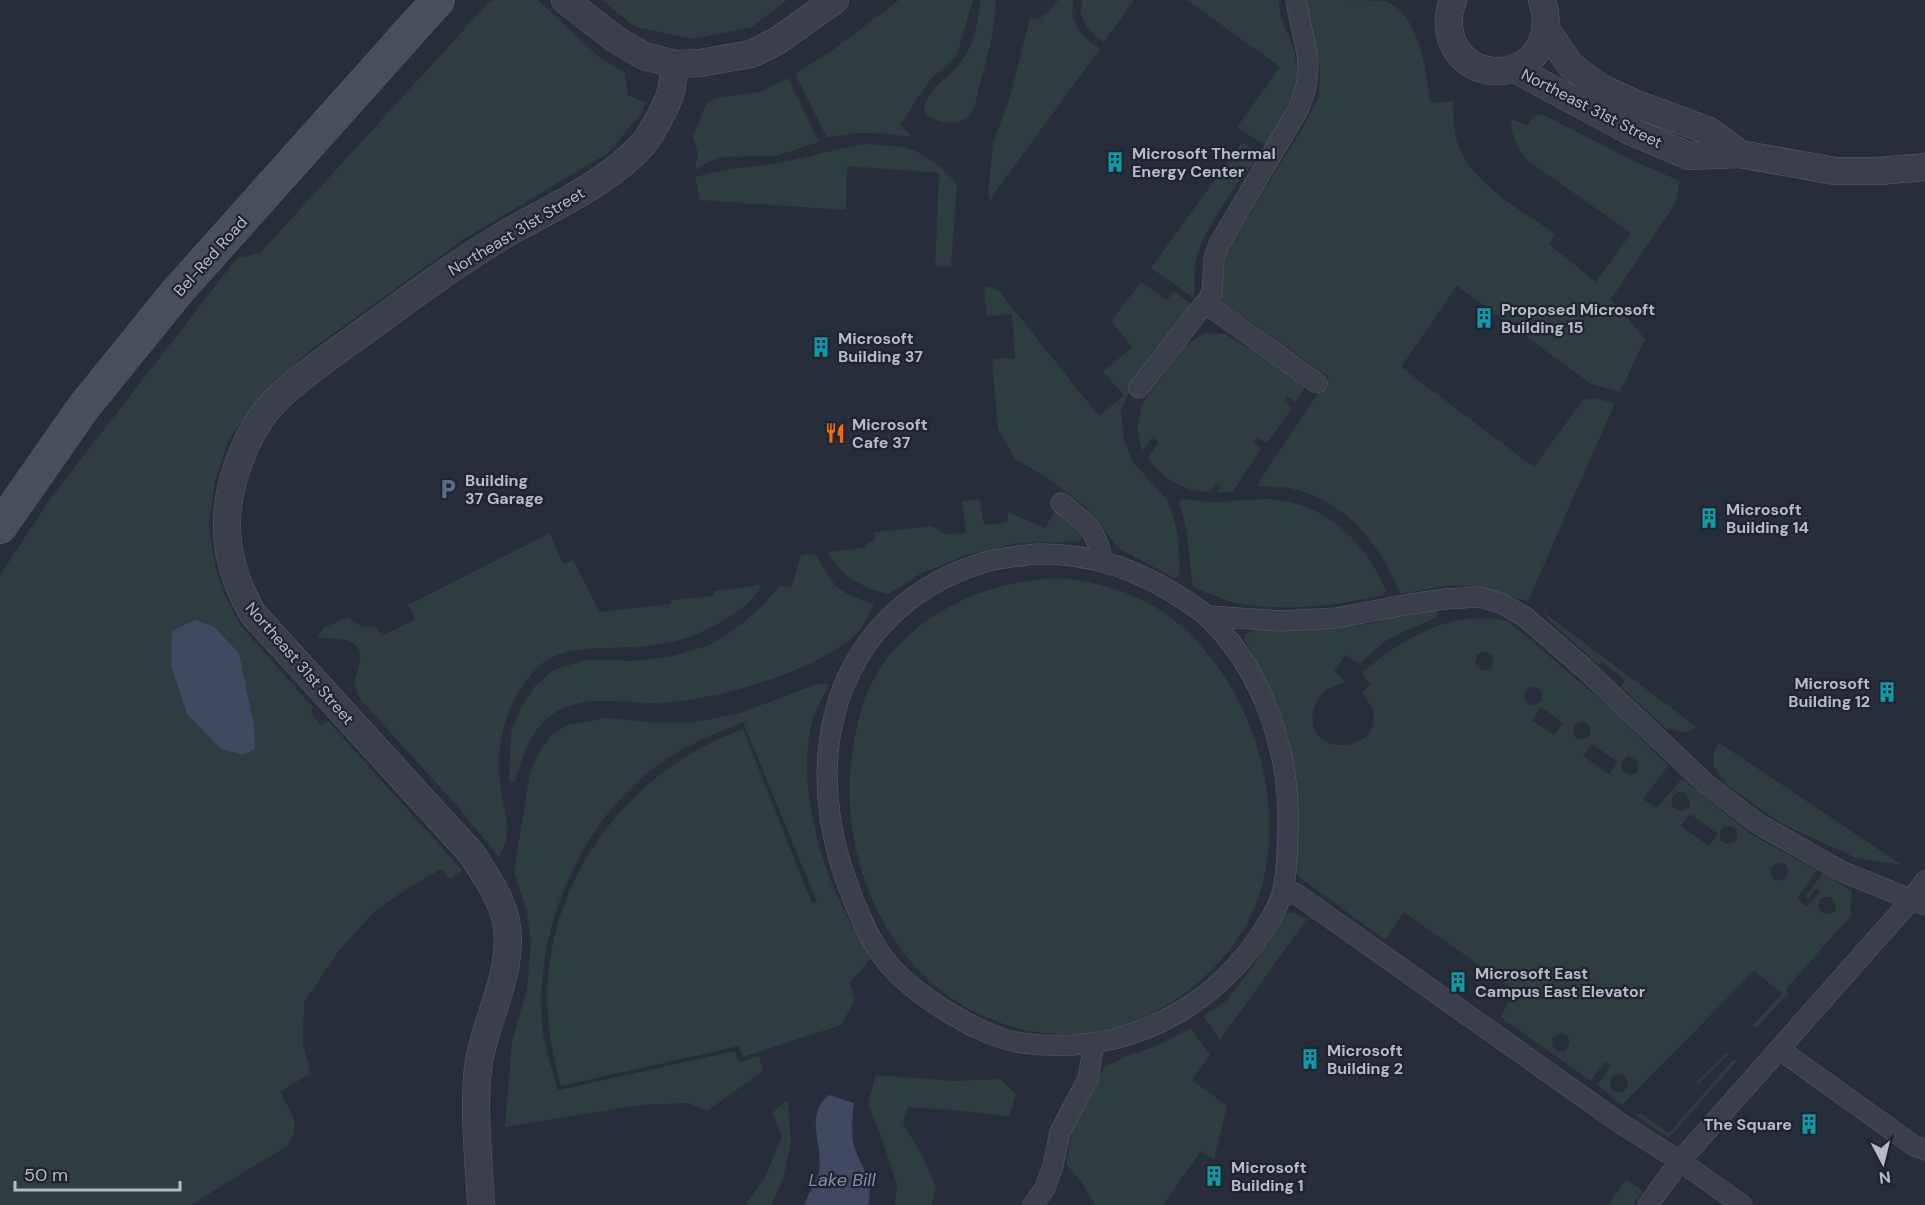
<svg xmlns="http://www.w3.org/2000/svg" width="1925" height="1205" viewBox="0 0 1925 1205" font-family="'DM Sans',sans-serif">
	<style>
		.green { fill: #2d3d40; fill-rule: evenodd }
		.water { fill: #3f4962 }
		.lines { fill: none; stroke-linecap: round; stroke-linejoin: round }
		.pedestrian-casing { stroke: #595d69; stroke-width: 21 }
		.minor-casing { stroke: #595d69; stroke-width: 28 }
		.secondary-casing { stroke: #595d69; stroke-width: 34 }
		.pedestrian { stroke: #3b3f4b; stroke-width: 20 }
		.minor { stroke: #3b3f4b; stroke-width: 27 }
		.secondary { stroke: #494e5e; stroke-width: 33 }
		.labels { text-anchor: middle; stroke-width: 4.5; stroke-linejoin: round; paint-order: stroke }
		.street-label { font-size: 16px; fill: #b6bbc7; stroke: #202430 }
		.poi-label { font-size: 16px; font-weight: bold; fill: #b6bbc7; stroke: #202430; text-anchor: start }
		.water-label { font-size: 18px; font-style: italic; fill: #828eaa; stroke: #202430 }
	</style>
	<rect width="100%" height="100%" fill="#272d3b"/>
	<path class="green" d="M493,0H538L600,58L625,73L628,95L646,103L640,115L608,153L464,239L312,349L262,394L229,439L215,481L209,525L215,566L225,596L241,626L313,707L311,713L321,725L328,721L462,870L450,879L441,869L404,891L374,912L338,952L304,1003L303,1043L311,1073L280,1092C291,1113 303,1124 287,1146L191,1205H0V575L53,495L237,258L260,253L490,1Z
		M602,0H787L752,27L693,39L635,27Z
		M899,0H973L957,55L930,80L900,125L910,134L908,137C880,132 855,131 827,138L795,74L830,52Z
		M980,0H995L996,5C994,33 987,60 979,87C977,94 976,104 973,110C963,129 936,125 924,112C925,89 947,80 960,63C974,46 978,22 980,0Z
		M1058,0H1074C1067,23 1083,37 1100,49L993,195L992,200H990L988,193L993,142L1009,101L1030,18L1041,19V16L1049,12Z
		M1083,0H1134L1104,42C1091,33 1075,18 1083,0Z
		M1187,0H1279L1281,18L1294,49L1298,76L1293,102L1266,146L1237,127L1280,67Z
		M1305,0C1320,0 1374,0 1385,1C1421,15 1425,70 1431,103L1453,101C1454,113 1453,127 1456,138C1465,179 1522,211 1555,234L1549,244L1596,282L1631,233L1528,161C1516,148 1512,137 1511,119L1527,125L1534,116L1542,114L1638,163L1680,181L1675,204L1611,299L1645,339L1620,392L1591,384L1457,286L1401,367L1534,467L1583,400L1594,398L1615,403L1528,601L1484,588L1451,585L1401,594C1380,546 1349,504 1297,490C1285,486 1269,487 1256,486L1329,377L1221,301V281L1226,252L1303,127L1319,97L1320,68Z
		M788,78L819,142L776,156L720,157L695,169L698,154L693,136L706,104L715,98L760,92Z
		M1242,142L1259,154C1238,185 1206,223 1196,260C1193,272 1196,285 1194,298L1151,268Z
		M868,144C880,146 895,145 907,148C925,154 947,170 957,185L951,267L935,266L939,173L847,166L846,210L700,200L695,177C725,167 751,168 782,162C811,157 839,147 868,144Z
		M1141,282L1167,300L1174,291L1192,305L1130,390L1121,411L1124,439L1133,462L1167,500L1171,509L1178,535L1180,571L1178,577L1174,578L1118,548L1085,506L1050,480L1015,459L998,429L992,359L1015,358L1012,314L987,316L984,289L989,286L999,291L1099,416L1124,395L1103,372L1132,347L1111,321Z
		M1204,333L1225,334L1308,384L1295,402L1287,396L1283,401L1292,408L1267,443L1258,437L1253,443L1261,449L1233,491L1217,493L1221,487L1216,483L1210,492C1182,491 1164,479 1147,458L1159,442L1152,438L1142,451L1137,430L1142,404L1184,347Z
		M980,499L984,525L1007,522L1008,512L1045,528L1056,509L1073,526L1082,538L1079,542L1017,543L967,555L920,574L889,594C862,587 841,578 828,552L863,548L869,542L875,540V532L932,526L945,534L966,533L962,501Z
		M1186,499C1195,500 1204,502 1213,502C1235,502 1257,497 1278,500C1328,506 1368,545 1386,591L1383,595C1334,606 1282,613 1232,602C1219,598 1206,592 1193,587L1186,527L1179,502L1180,500Z
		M550,533L563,564L573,560L595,603L598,612L671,604V600L714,596V591L762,585C755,600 739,611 726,619C703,633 680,642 654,645C620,651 566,641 539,666C508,697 495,739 500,783C503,809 515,833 499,857L457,806L360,699C358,693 354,686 355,681C358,666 369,647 346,640C337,637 327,640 318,637L323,628L348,617C358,625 363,630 375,625L382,636L415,619L408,605Z
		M816,554C833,587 838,593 874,604C869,615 863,627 855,635C818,671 710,702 659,703C628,704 594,695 564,708C534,720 524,752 515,781L512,782L509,779L511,732L521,708L535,686L553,670L586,660L633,661L669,657L710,645L738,627L762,606L779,586H792L801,555Z
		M1059,578C1097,582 1132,591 1163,612C1251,672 1295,810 1254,909C1240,943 1213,972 1184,994C1147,1022 1101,1036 1055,1034C1027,1033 1000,1024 975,1012C883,965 838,853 852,753C856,729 861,702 873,680C909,615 987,580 1059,578Z
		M1429,608L1435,609L1438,614L1435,618L1388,639L1359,664L1346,655L1334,670L1345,682C1330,687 1316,694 1313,712C1305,768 1408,747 1362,693L1370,684L1361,674C1399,640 1455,607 1508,621L1615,712L1668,766L1643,799L1656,808L1682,779L1752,835L1817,870L1797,899L1807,907L1821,891L1816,888L1808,899L1805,897L1823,873L1852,891L1850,917L1785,990L1789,993L1756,1028L1753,1025L1782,993L1754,971L1622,1105L1597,1085L1611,1066L1605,1062L1591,1081L1500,1017L1516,991L1404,912L1385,940L1298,876L1296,858L1299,817L1291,751L1278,706L1245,640V634L1255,630L1329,629L1373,623ZM1482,652L1489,653L1493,657L1492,666L1488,670H1482L1475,664L1477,655ZM1531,687L1538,688L1543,695L1541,701L1534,705L1528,704L1524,698L1526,690ZM1541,707L1563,723L1554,735L1532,720ZM1580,722H1586L1591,729L1590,735L1582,740L1576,738L1573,730L1575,725ZM1592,744L1618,762L1609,774L1583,756ZM1628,756L1634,757L1639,764L1636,773L1630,775L1622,771C1620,764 1622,759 1628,756ZM1679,792L1685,793L1690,801L1689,807L1681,811L1673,807C1670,801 1672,795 1679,792ZM1690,814L1718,834L1709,846L1681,826ZM1730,826L1736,829L1738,837L1735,842L1726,844L1721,841L1720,832L1724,827ZM1778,863H1784L1789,871L1785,879C1777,883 1769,878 1771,868ZM1825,897H1831L1836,904L1835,911L1830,914L1822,913L1818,908L1820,899ZM1562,1033L1568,1036L1570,1044L1564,1051H1558L1553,1047L1552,1039L1557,1034ZM1617,1074L1623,1075L1628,1082L1627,1088L1622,1092L1613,1091L1610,1086L1612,1077Z
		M1543,612L1697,727L1685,733L1665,728L1621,687L1624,680L1602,662L1599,665L1548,619Z
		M820,683L829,684C824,696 816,709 812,722C797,782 819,864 848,918C855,932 864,944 872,957L850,983L855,1000L841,1025L743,1057L739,1046L561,1086C553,1058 548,1030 547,1001C547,878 629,770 743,729L812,903L817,902L743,722C714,734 684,746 658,765C578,823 532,936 543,1033C546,1052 553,1072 558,1090L735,1051L739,1062L759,1056L763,1071L707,1111L688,1103L640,1105L505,1127L512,1042L527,989L531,943L527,912L514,872L530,772L540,751L551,735L568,725L606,718L649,722H696L740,713Z
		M1718,742L1902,865L1856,858L1782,824L1728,786L1714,767L1713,755Z
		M1292,912L1307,919L1220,1040L1203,1016L1226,1001L1252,967L1270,940L1282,914Z
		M1191,1028L1210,1055L1192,1080L1227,1106L1214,1160L1201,1151L1163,1205H1095L1080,1180L1066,1164L1073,1128L1092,1088L1105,1067L1126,1056L1156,1046Z
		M1727,1052L1729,1055L1698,1084L1696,1082Z
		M1734,1059L1737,1061L1669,1138L1637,1116L1641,1113L1669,1133Z
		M876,1075L953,1081L1000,1079L1016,1094L1009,1117L966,1111L908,1107L903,1123L922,1155L936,1187L932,1205H895L897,1185L882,1139L868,1103Z
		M788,1100L791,1144L783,1179L771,1205H745L765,1177L782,1137L773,1112Z
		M1626,1179L1643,1191L1633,1205H1608Z"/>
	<path class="water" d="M195,620L213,626L239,653L254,726L255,749L243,755L221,749L187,714L171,665L172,631Z
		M829,1095L854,1103C852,1117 851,1132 854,1146C861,1169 875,1178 868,1205H804C808,1195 814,1185 818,1175C826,1147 802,1118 829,1095Z"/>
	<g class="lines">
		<g class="pedestrian-casing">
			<path id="pedestrian" d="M1296,0C1303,45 1318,65 1298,110L1219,244L1214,259L1212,293L1205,303L1317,383
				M1139,388L1205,303
				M1061,503C1080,517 1101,534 1101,560
				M1037,554C1093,553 1141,570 1186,601C1194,606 1203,612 1210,619C1263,672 1290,751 1288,826C1287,848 1288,872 1282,894C1278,907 1269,922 1261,934C1219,998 1150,1040 1073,1045C1049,1046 1020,1045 998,1037C963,1024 916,995 891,967C869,943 851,896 841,865C801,735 847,604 985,562C1002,557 1020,556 1037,554Z
				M1208,616L1281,621L1336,618L1410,604L1445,599L1480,597L1503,604L1525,617L1584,668L1706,784L1757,823L1843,872L1925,905
				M1282,895L1295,893L1620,1123L1680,1161L1742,1205
				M1779,1049L1913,1145L1925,1150
				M1033,1205L1045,1188L1053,1166L1060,1132L1088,1079L1094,1043
				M1648,1205L1680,1161L1912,899L1925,881"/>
		</g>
		<g class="minor-casing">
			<path id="minor" d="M565,0L615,39L644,56L675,64L700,63L751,54L777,41L835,0
				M1453,0C1448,13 1447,27 1452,41C1475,96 1565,72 1542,0
				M1547,31L1571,66L1601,88L1636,104L1709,131L1740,154
				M1515,69L1628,130L1689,156L1740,154L1835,171H1879L1925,167
				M481,1205C479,1162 473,1111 478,1068C484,1019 518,968 505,917C499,894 484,873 471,853L253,614C221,559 219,507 244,449C252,430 264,411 279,397C308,370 342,348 373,325C416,294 458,262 504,235C552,207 606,185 644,143C652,133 665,108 670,95C673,86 673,74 675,64"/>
		</g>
		<g class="secondary-casing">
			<path id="secondary" d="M0,527L83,408L176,293L438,0"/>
		</g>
		<use href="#pedestrian" class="pedestrian"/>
		<use href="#minor" class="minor"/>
		<use href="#secondary" class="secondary"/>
	</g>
	<defs>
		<g id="building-bare" transform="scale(1.62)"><path d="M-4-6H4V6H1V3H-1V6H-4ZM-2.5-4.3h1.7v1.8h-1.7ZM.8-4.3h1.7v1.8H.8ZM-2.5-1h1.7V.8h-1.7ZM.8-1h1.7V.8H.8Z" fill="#0f9aa8" stroke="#202430" stroke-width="2.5" paint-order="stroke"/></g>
		<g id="restaurant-bare" transform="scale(1.62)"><path d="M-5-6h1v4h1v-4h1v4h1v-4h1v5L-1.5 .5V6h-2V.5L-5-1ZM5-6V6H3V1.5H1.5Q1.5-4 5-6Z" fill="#e8710a" stroke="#202430" stroke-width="2.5" paint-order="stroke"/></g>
		<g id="parking-bare" transform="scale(1.62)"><path d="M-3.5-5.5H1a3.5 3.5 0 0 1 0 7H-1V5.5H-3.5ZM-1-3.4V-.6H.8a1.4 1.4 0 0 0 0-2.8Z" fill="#5c6f8a" stroke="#202430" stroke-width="2.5" paint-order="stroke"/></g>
	</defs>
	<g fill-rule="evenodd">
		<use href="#building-bare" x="1115" y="162"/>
		<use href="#building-bare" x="1484" y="318"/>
		<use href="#building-bare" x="821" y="347"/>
		<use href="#restaurant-bare" x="835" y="433"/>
		<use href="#parking-bare" x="448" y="489"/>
		<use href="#building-bare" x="1709" y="518"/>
		<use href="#building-bare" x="1887" y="692"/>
		<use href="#building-bare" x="1458" y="982"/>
		<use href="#building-bare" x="1310" y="1059"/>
		<use href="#building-bare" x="1809" y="1124"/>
		<use href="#building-bare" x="1214" y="1176"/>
	</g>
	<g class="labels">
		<g class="street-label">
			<text transform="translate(1592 108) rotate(27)" y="6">Northeast 31st Street</text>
			<text transform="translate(516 231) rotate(-31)" y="6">Northeast 31st Street</text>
			<text transform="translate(210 256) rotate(-48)" y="6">Bel-Red Road</text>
			<text transform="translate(300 663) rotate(49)" y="6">Northeast 31st Street</text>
		</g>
		<g class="poi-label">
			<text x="1132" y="159">Microsoft Thermal<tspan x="1132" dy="18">Energy Center</tspan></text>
			<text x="1501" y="315">Proposed Microsoft<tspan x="1501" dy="18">Building 15</tspan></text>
			<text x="838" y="344">Microsoft<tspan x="838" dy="18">Building 37</tspan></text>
			<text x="852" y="430">Microsoft<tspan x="852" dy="18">Cafe 37</tspan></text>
			<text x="465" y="486">Building<tspan x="465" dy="18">37 Garage</tspan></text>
			<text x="1726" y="515">Microsoft<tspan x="1726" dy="18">Building 14</tspan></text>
			<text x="1870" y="689" text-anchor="end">Microsoft<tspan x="1870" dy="18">Building 12</tspan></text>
			<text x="1475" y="979">Microsoft East<tspan x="1475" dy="18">Campus East Elevator</tspan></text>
			<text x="1327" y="1056">Microsoft<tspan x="1327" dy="18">Building 2</tspan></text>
			<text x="1792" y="1130" text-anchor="end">The Square</text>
			<text x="1231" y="1173">Microsoft<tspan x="1231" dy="18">Building 1</tspan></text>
		</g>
		<g class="water-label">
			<text x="842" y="1186">Lake Bill</text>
		</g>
	</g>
	<g transform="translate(1883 1163) rotate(173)" stroke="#202430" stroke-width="4.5" paint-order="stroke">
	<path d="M0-4.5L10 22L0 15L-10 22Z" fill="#b6bbc7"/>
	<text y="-9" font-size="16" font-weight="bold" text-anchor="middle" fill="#b6bbc7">N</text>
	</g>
	<path d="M15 1181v9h165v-9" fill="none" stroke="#b6bbc7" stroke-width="3"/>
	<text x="24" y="1181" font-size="18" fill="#b6bbc7" stroke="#202430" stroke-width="4.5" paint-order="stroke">50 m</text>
</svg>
